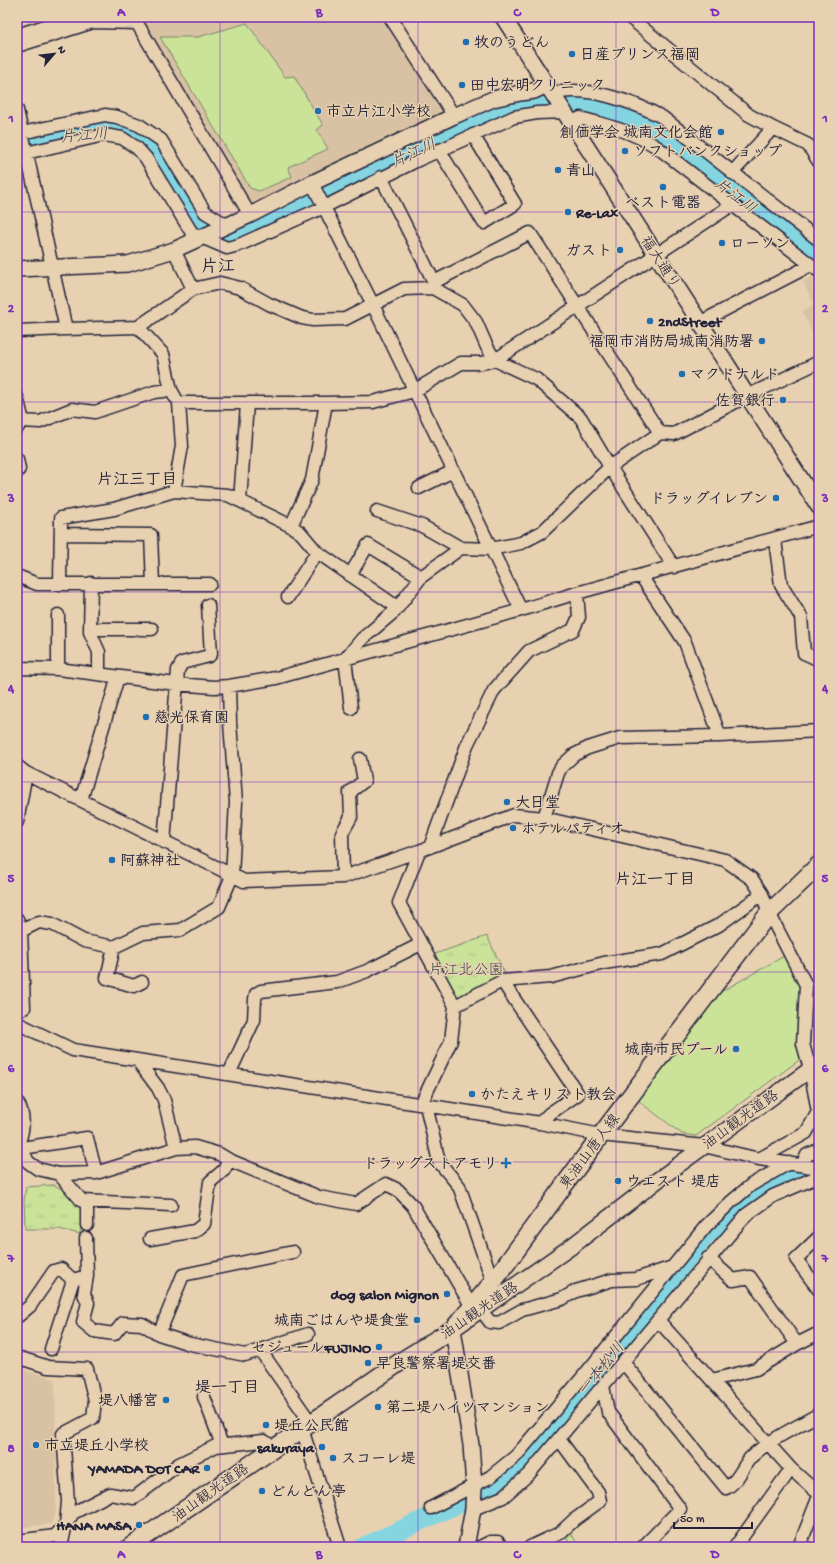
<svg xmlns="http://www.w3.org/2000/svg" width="836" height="1564" viewBox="0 0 836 1564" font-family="'Gochi Hand','Klee One',sans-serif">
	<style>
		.built { fill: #d9c2a3 }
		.grass { fill: url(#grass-tufts); stroke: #76826a }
		.pitch { fill: #cae399; stroke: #76826a }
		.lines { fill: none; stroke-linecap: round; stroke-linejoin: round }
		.river { stroke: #85d5e1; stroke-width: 19 }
		.minor-casing { stroke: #22223b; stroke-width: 15 }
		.tertiary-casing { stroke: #22223b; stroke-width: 18 }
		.secondary-casing { stroke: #22223b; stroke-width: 20 }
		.minor { stroke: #e8d1b1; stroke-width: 12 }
		.tertiary { stroke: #e8d1b1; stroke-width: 15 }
		.secondary { stroke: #e8d1b1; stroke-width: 17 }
		.grid { fill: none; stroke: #7b2cbf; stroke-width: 1; stroke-opacity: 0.55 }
		.poi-dot { fill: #1f6fb2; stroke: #e8d1b1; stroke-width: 1.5 }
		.labels { text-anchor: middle; stroke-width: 3; stroke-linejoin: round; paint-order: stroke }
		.poi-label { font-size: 15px; font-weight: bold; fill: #22223b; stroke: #e8d1b1; text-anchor: start }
		.street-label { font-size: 15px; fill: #22223b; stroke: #e8d1b1 }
		.park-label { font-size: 15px; fill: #3b3f49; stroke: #e8d1b1 }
		.water-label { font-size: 16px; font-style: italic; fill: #313d54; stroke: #e8d1b1 }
		.neighbourhood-label { font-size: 16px; font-weight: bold; fill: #22223b; stroke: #e8d1b1 }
		.quarter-label { font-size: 17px; font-weight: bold; fill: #22223b; stroke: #e8d1b1 }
		.neatline { fill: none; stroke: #7b2cbf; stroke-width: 1.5 }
		.grid-label { font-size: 13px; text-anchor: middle; font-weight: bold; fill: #7b2cbf }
	</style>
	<defs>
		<pattern id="grass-tufts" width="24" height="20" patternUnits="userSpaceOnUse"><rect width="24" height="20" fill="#cae399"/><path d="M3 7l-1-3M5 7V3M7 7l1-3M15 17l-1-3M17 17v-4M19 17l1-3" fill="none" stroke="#adc285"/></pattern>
	</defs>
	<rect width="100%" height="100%" fill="#e8d1b1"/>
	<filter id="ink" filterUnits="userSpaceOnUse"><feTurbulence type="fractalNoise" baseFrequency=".025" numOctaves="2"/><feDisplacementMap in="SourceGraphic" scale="8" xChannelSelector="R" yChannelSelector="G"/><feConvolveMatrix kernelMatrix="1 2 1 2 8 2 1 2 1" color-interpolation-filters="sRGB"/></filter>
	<g filter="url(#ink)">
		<path class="built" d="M166,17H382L440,108L439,114L339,164L252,202L248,200L212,136L143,23V20Z
			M819,272V345L802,312L814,304L803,282Z
			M17,1368L55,1379L56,1512L51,1524L17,1528Z"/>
		<path class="grass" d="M487,936L507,978L456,1001L432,955Z
			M54,1185L70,1194L82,1205L80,1234L59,1229H25L24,1200L26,1187Z
			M569,1530L578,1545H588L590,1547H571L564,1532Z"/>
		<path class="pitch" d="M247,23L285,77L294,76L323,125L317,130L328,149L288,167L292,177L259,191L250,188L160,37H198Z
			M784,956L800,983L797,1041L802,1058L696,1136L682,1134L636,1099L712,997Z"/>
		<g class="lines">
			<path class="river" d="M17,142L97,129L120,132L136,140L152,154L169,182L198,223L228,239L379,166L499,112C554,97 602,103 652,131L819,258
				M363,1547L460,1503L482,1496L513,1476L705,1236L741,1202L780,1179L819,1162"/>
			<g class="minor-casing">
				<path id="minor" d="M390,17L454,116
					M629,17L749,115L773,128
					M17,35L74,17
					M17,46L93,22L137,23L250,215
					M553,94C584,84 634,102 662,117L819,240
					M17,110L66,329L138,327L193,289L220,283L240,288L269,304L302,318L313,320L345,319L404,289L433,288L463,305L476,322L487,347L495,360L536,379L581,418L610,467L674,567
					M572,122L580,118C607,125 633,132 657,147L819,271
					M17,134L105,115L117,117L139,125L161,140L205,212L228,226
					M439,150L484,223L515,204L473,135
					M17,155L104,135L122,138L137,148L146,158L192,233L227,248L239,245L324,207L418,160L514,117L537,113L565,112
					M732,173L773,128L808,145L819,162
					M381,177L434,282
					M312,183L373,305L521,610L577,593L819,526
					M174,250L193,289
					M433,288L434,282L530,233L660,433
					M699,323L811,265
					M138,327L163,354L171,390L175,397
					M17,331L66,329
					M17,397L22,417L18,427
					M20,421L40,422L72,409L95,412L154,392L171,390
					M17,459L19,469L17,472
					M419,488L453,471
					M174,491L182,446L179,403H326
					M240,501L247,404
					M377,511L422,526L461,548
					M291,526L312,480L326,403L373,402L414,391L461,363H482L495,360L732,205
					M61,534L151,535L153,584
					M775,540L781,585L801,617L804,653L815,658L819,657
					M350,575L368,545L421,577
					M17,576L37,584H210
					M641,576L685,642L720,736
					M60,583L61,518L114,509L174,491L228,495L291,526L301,533L317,552L397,607
					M91,583L90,632L99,652V674
					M288,597L317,552
					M90,629H152
					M17,668L58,669L176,684L214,687L229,686L276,678L521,610
					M58,669V615
					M351,708L345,659L362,639L395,611L421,577L461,548L491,549L521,543L542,532L610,467L660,433L674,434L747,396L819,362
					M17,766L26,773L244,881L343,877L419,851L514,815L544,818L725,860L752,879L762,894L769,913L806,985L803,1044L810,1069L818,1112L806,1133L759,1159
					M81,800L118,677
					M544,818L558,773L562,766L574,755L588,748L620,738L720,736L819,731
					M17,822L26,773
					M164,842L178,670L182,663L209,656L211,654L208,605
					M430,847L467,745L494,690L529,651L573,630L579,617L577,593
					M419,851L399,903L455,1006
					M343,877L342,833L351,817L350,792L364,781L360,759
					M17,919L21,931
					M114,947L107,978L134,986L142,982
					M502,981L578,1094L549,1114L540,1123
					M17,1009L24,1008L21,931L39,922L52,924L84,941L114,947L143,933L181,930L219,907L232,876L236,802L230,723L229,686
					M17,1023L73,1050L540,1123L601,1135L704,1146L759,1159L819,1168
					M137,1060L158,1088L164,1100L176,1148
					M229,1074L254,1020L255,999L256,994L261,991L337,982L367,971L421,944
					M17,1102C25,1115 24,1128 19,1142L28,1162L38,1169L59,1174L82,1201L171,1205
					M421,1104L451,1041L455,1006L502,981L551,977L604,963L662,954L719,925L762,894
					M426,1105L439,1162L459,1186L493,1282
					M22,1148L87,1138L96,1173
					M802,1165L807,1155L819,1150
					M59,1174L96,1173L176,1148L195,1147L219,1154L229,1160L319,1197L356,1204L386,1184L398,1190L413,1206L472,1307
					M87,1225V1202
					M819,1237L796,1259L819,1290
					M150,1239L195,1231L204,1224L210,1182L224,1170L229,1160
					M708,1258L733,1280L750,1277L797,1344
					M87,1276L84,1294L88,1303L83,1322L94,1331L114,1334L123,1323L142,1324L159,1334L190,1344L245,1355L308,1334
					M481,1310L490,1322L499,1323L522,1310L562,1299L576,1291L612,1280L636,1279L673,1267
					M17,1317L30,1306L54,1271L61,1269L73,1280L87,1276L86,1238
					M658,1320L791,1469
					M159,1334L183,1275L293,1252
					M51,1349L73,1280
					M260,1350L311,1423
					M17,1357L48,1367L87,1369L95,1401L93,1418L63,1434L68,1502L66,1524L55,1536L17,1541
					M623,1362L726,1488C738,1482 742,1467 751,1457C770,1439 797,1427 819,1414
					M712,1380L756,1369L797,1344L819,1333
					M603,1386L608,1412L680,1509L643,1547
					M204,1397L222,1445
					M302,1429L340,1547
					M431,1508L490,1477L516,1456L586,1373L706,1226L731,1202L751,1185L789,1163
					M473,1509L503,1497L529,1474L746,1215L773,1196L817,1177
					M61,1547L66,1524L73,1513L110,1494L134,1498L179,1464L216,1446L264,1441L275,1447
					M480,1547L490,1542H498L502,1547
					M530,1547L560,1533L574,1520L600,1501L598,1492L559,1439
					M735,1547L791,1469L819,1494
					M799,1547L819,1496"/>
			</g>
			<g class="tertiary-casing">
				<path id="tertiary" d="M503,17L819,507
					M17,269L128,264L174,250L250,215L312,183L454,116L493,99L520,93L534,91L547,85
					M466,1547L473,1509L474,1486L471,1445L453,1329L572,1246L659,1179L819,1063"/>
			</g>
			<g class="secondary-casing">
				<path id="secondary" d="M130,1547L403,1360L453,1329L493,1282L601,1135L769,913L819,865"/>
			</g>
			<use href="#minor" class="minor"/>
			<use href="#tertiary" class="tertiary"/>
			<use href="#secondary" class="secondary"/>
		</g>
	</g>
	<path class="grid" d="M220,17V1547M418,17V1547M616,17V1547M17,212H819M17,402H819M17,592H819M17,782H819M17,972H819M17,1162H819M17,1352H819"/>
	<g class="poi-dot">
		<circle cx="466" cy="42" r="4"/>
		<circle cx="572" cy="54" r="4"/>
		<circle cx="462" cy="85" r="4"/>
		<circle cx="318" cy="111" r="4"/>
		<circle cx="721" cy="132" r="4"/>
		<circle cx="625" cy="151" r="4"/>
		<circle cx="558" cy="170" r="4"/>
		<circle cx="663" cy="187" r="4"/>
		<circle cx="568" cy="212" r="4"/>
		<circle cx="722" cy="243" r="4"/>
		<circle cx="620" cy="250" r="4"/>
		<circle cx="650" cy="321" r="4"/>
		<circle cx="762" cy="341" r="4"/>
		<circle cx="682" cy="374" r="4"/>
		<circle cx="783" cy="400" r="4"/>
		<circle cx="776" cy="498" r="4"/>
		<circle cx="146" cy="717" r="4"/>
		<circle cx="507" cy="802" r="4"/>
		<circle cx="513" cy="828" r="4"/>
		<circle cx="112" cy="860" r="4"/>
		<circle cx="736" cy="1049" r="4"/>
		<circle cx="472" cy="1094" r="4"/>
		<path d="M504 1157h4v4h4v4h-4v4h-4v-4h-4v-4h4z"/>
		<circle cx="618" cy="1181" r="4"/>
		<circle cx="447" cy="1294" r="4"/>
		<circle cx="417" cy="1320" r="4"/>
		<circle cx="379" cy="1347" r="4"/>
		<circle cx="368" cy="1363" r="4"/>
		<circle cx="166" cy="1400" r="4"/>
		<circle cx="378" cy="1407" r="4"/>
		<circle cx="266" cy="1425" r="4"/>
		<circle cx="36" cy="1445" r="4"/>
		<circle cx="322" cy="1447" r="4"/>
		<circle cx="333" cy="1458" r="4"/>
		<circle cx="207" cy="1468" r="4"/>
		<circle cx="262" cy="1491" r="4"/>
		<circle cx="139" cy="1525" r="4"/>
	</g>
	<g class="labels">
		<g class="poi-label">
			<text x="474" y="47">牧のうどん</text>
			<text x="580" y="59">日産プリンス福岡</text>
			<text x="470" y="90">田中宏明クリニック</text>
			<text x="326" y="116">市立片江小学校</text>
			<text x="713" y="137" text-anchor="end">創価学会 城南文化会館</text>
			<text x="633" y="156">ソフトバンクショップ</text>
			<text x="566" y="175">青山</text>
			<text x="663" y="207" text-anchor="middle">ベスト電器</text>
			<text x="576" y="217">Re-Lax</text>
			<text x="730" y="248">ローソン</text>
			<text x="612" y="255" text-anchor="end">ガスト</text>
			<text x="658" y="326">2ndStreet</text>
			<text x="754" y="346" text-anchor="end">福岡市消防局城南消防署</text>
			<text x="690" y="379">マクドナルド</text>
			<text x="775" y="405" text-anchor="end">佐賀銀行</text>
			<text x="768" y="503" text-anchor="end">ドラッグイレブン</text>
			<text x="154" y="722">慈光保育園</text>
			<text x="515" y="807">大日堂</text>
			<text x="521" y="833">ホテルパティオ</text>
			<text x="120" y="865">阿蘇神社</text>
			<text x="728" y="1054" text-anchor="end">城南市民プール</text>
			<text x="480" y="1099">かたえキリスト教会</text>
			<text x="498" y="1168" text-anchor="end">ドラッグストアモリ</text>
			<text x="626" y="1186">ウエスト 堤店</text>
			<text x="439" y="1299" text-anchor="end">dog salon Mignon</text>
			<text x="409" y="1325" text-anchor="end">城南ごはんや堤食堂</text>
			<text x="371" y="1352" text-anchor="end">セジュールFUJINO</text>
			<text x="376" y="1368">早良警察署堤交番</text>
			<text x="158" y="1405" text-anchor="end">堤八幡宮</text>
			<text x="386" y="1412">第二堤ハイツマンション</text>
			<text x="274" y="1430">堤丘公民館</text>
			<text x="44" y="1450">市立堤丘小学校</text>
			<text x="314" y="1452" text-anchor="end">sakuraya</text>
			<text x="341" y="1463">スコーレ堤</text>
			<text x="199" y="1473" text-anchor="end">YAMADA DOT CAR</text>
			<text x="270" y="1496">どんどん亭</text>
			<text x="131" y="1530" text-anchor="end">HANA MASA</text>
		</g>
		<g class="street-label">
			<text transform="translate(661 262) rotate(57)" y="5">福大通り</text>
			<text transform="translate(740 1119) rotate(-36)" y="5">油山観光道路</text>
			<text transform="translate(589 1151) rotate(-53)" y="5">東油山唐人線</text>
			<text transform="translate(479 1310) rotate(-34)" y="5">油山観光道路</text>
			<text transform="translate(210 1492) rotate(-35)" y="5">油山観光道路</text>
		</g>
		<g class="park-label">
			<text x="466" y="974">片江北公園</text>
		</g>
		<g class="water-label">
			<text transform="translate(84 134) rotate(-5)" y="6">片江川</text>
			<text transform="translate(413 152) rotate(-25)" y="6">片江川</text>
			<text transform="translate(736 195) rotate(37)" y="6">片江川</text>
			<text transform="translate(600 1368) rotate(-51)" y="6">一本松川</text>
		</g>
		<g class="neighbourhood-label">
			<text x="137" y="484">片江三丁目</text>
			<text x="655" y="884">片江一丁目</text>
			<text x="227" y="1392">堤一丁目</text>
		</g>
		<g class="quarter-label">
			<text x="218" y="271">片江</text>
		</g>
	</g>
	<rect width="836" height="1564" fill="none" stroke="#e8d1b1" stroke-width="44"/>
	<g transform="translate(54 54) rotate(62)" stroke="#e8d1b1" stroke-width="3" paint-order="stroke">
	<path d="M0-3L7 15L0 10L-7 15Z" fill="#22223b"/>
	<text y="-6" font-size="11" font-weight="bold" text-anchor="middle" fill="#22223b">N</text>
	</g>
	<path d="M674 1522v6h78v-6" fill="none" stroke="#22223b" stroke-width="2"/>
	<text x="680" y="1522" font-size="12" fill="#22223b" stroke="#e8d1b1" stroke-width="3" paint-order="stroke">50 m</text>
	<rect x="22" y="22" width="792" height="1520" class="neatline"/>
	<g class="grid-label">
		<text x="121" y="16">A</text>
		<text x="319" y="16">B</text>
		<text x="517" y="16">C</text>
		<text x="715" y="16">D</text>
		<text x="11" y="122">1</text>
		<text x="825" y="122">1</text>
		<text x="11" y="312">2</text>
		<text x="825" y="312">2</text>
		<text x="11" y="502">3</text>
		<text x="825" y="502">3</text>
		<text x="11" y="692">4</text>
		<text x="825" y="692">4</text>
		<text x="11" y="882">5</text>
		<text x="825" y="882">5</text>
		<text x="11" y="1072">6</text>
		<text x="825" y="1072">6</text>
		<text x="11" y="1262">7</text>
		<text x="825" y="1262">7</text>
		<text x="11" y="1452">8</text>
		<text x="825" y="1452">8</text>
		<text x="121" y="1558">A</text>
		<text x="319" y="1558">B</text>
		<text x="517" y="1558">C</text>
		<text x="715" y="1558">D</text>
	</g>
</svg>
